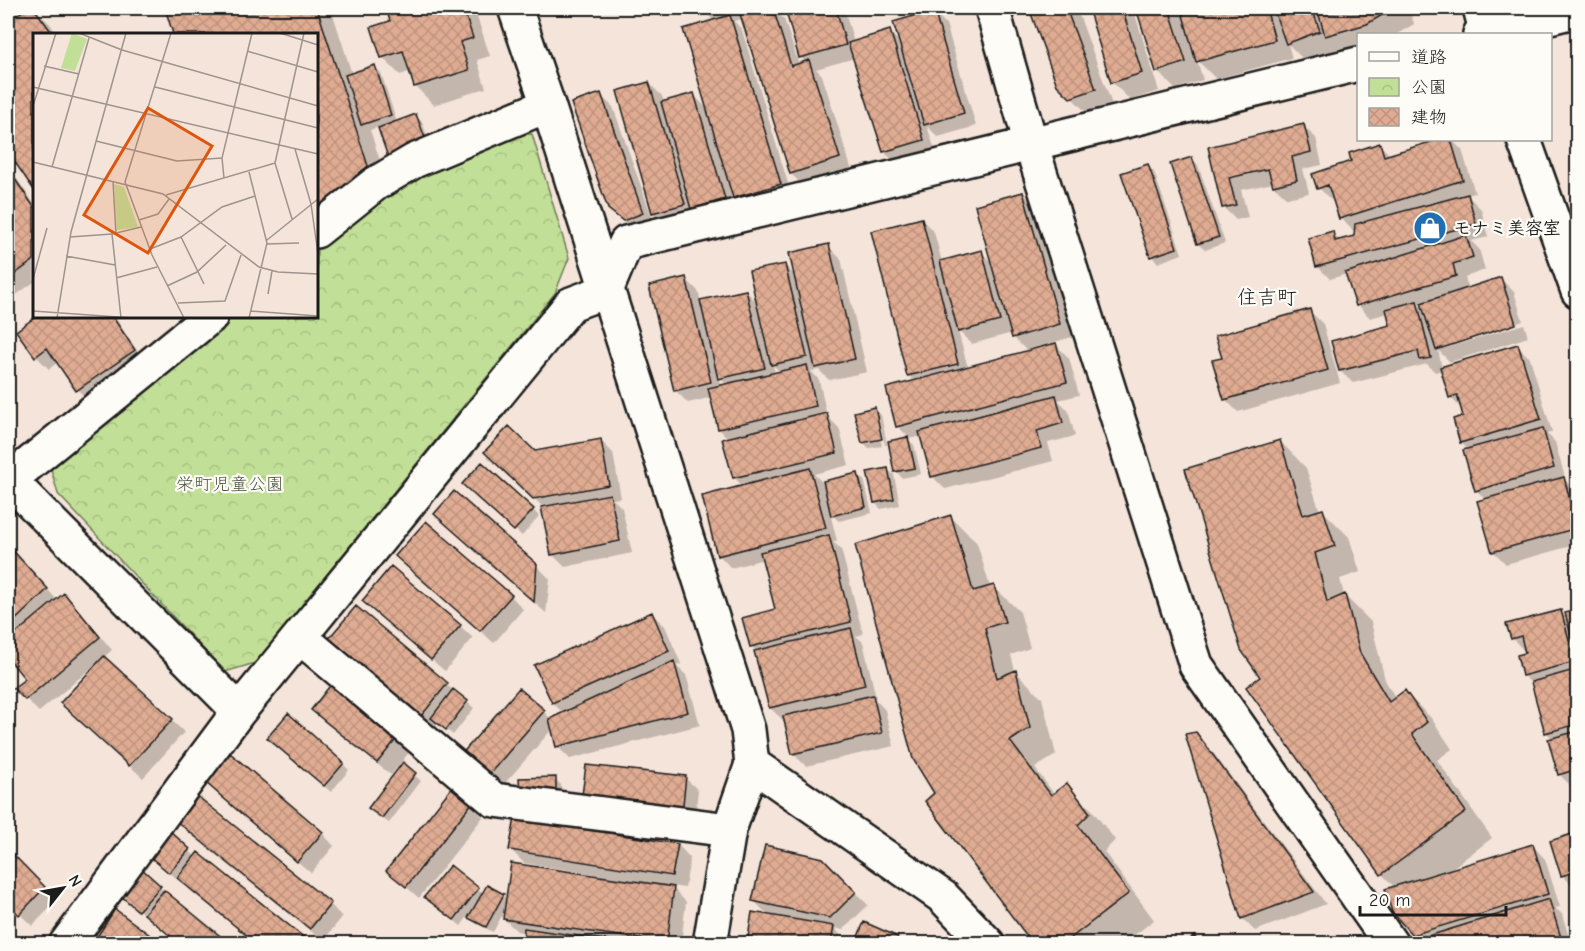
<svg xmlns="http://www.w3.org/2000/svg" width="1585" height="951" viewBox="0 0 1585 951" font-family="'Comic Neue','Klee One',sans-serif">
	<style>
		.park { fill: url(#park-crowns); stroke: #6f7e5a; stroke-width: 1.5 }
		.shadow { fill: #0003; fill-rule: evenodd }
		.building { fill: url(#building-cross-hatch); stroke: #1c1c1c; stroke-width: 1.5 }
		.lines { fill: none; stroke-linecap: round; stroke-linejoin: round }
		.street-casing { stroke: #1c1c1c; stroke-width: 38 }
		.secondary-casing { stroke: #1c1c1c; stroke-width: 38 }
		.street { stroke: #fdfcf7; stroke-width: 33 }
		.secondary { stroke: #fdfcf7; stroke-width: 33 }
		.labels { text-anchor: middle; stroke-width: 4.5; stroke-linejoin: round; paint-order: stroke }
		.poi-label { font-size: 18px; font-weight: bold; fill: #1c1c1c; stroke: #fdfcf7; text-anchor: start }
		.park-label { font-size: 18px; fill: #4e5641; stroke: #fdfcf7 }
		.neighbourhood-label { font-size: 20px; fill: #1c1c1c; stroke: #fdfcf7 }
		.inset-road { fill: none; stroke: #9e948d; stroke-width: 1.5 }
		.view { fill: #de560d; fill-opacity: 0.15; stroke: #de560d; stroke-width: 3 }
		.inset-edge { fill: none; stroke: #1c1c1c; stroke-width: 3 }
	</style>
	<defs>
		<pattern id="park-crowns" width="20" height="18" patternUnits="userSpaceOnUse" patternTransform="scale(1.5)"><rect width="20" height="18" fill="#c2df97"/><path d="M2 6a3 3 0 1 1 6 0M12 15a3 3 0 1 1 6 0" fill="none" stroke="#a6bf82"/></pattern>
		<pattern id="building-cross-hatch" width="8" height="8" patternUnits="userSpaceOnUse" patternTransform="scale(1.5)"><rect width="8" height="8" fill="#dfab92"/><path d="M0 0l8 8M0 8l8-8" fill="none" stroke="#bf937d"/></pattern>
	</defs>
	<rect width="100%" height="100%" fill="#f4e4d9"/>
	<filter id="ink" filterUnits="userSpaceOnUse"><feTurbulence type="fractalNoise" baseFrequency=".0167" numOctaves="2"/><feDisplacementMap in="SourceGraphic" scale="12" xChannelSelector="R" yChannelSelector="G"/><feConvolveMatrix kernelMatrix="1 2 1 2 8 2 1 2 1" color-interpolation-filters="sRGB"/></filter>
	<g filter="url(#ink)">
		<path class="park" d="M532,134L569,258L555,293L255,663L225,672L58,494L49,462L229,317L316,316L317,246L379,195L515,135Z"/>
		<path class="shadow" d="M30,8H33L50,24L57,34H34V188L8,150V23Z
			M166,8H331L352,74L375,67L381,73L397,123L416,116L422,122L433,152L390,159L379,127L370,130L389,189L316,249V34H175Z
			M387,8H474L490,56L477,60L486,88L434,105L416,87L411,71L400,75L382,57L392,22Z
			M701,8H776L775,10L784,19L799,65L806,63L801,57L786,8H844L854,43L889,32L902,44L934,12L946,24L976,126L938,137L927,126L936,153L897,164L884,152L855,58L816,69L822,75L852,171L804,186L791,174L743,19L734,21L742,30L792,197L748,210L731,194L736,212L666,225L653,213L649,83L662,96L664,103L693,94L708,110L714,21Z
			M1030,8H1073L1078,12L1113,107L1089,115L1058,84Z
			M1089,8H1133L1159,91L1130,100L1112,82Z
			M1137,8H1409L1414,24L1397,34H1358V49L1345,53L1340,48L1305,61L1288,44L1292,58L1216,79L1197,60L1203,80L1175,89L1157,71Z
			M600,95L613,107L655,226L637,233L623,222L609,209Z
			M1303,126L1316,138L1322,165L1303,169L1309,193L1287,198L1274,186L1273,183L1241,190L1248,217L1236,220L1224,208L1210,148Z
			M1442,140H1452L1462,150L1475,193L1467,195L1481,209L1488,237L1471,241L1479,249L1485,270L1465,277L1468,289L1501,279L1514,292L1523,321L1443,346V349L1524,324L1528,337L1450,362L1438,350L1442,368L1517,346L1530,358L1552,432L1547,434L1555,442L1566,481L1576,491L1578,496V544L1506,564L1493,551L1486,500L1476,490L1469,450L1461,443L1465,417L1462,409L1450,397L1442,370L1435,372L1427,364L1353,383L1340,371L1392,327L1388,313L1370,318L1358,305L1347,274L1330,279L1317,266L1332,233L1340,241L1356,237V230L1353,231L1341,218L1335,199L1331,200L1319,188L1353,162L1380,145L1390,155ZM1422,302L1425,311L1418,304Z
			M1192,158L1198,165L1225,243L1205,250L1198,244Z
			M8,166L34,204V282L8,301Z
			M1148,166L1154,172L1182,254L1158,263L1152,256Z
			M1023,193L1036,206L1072,337L1026,350L1013,337L1012,333L972,344L958,331L968,368L1056,345L1069,358L1079,395L1058,400L1068,410L1075,436L1048,443L1053,461L945,489L933,477L922,436L908,439L914,445L921,474L902,478L896,471L890,443L910,438L897,426L915,382L908,375L922,220L934,232L942,262L981,252L993,264Z
			M828,246L841,259L867,372L829,380L819,370L811,371L819,380L827,416L839,428L849,465L814,474L823,483L857,474L864,480L872,513L839,521L830,513L837,541L833,542L841,549L863,634L856,636L863,642L876,698H874L885,710L894,746L806,766L793,754L785,720H783L770,708L756,651L751,646L777,611L764,559L731,568L719,555L743,487L734,477L729,439L719,429L712,397L688,403L675,390L686,279L698,291L701,302L746,291L758,304L785,265L796,277ZM773,365L781,373L775,374ZM719,377L727,385L721,387Z
			M1310,311L1323,324L1340,383L1238,412L1225,399L1224,359Z
			M40,316H114L146,364L90,402L78,390L58,362L49,369L36,356L18,331Z
			M875,409L881,415L887,445H885L878,414H875L882,446L869,448L863,442Z
			M601,441L613,453L621,498L613,499L622,508L632,553L565,567L552,554L544,508L486,452L535,453Z
			M1280,441L1306,468L1320,512L1323,511L1349,537L1360,572L1340,579L1344,595L1371,622L1385,680L1396,699L1405,692L1431,718L1452,749L1437,760L1492,838L1447,872L1533,846L1545,859L1560,907L1555,908L1562,914L1571,944H1423L1413,934L1395,888L1382,874L1248,687L1262,677Z
			M887,469L894,475L900,505L881,509L875,503Z
			M470,490L533,510L539,516L522,536Z
			M951,517L977,543L990,587L993,586L1020,612L1030,648L1011,655L1015,671L1042,698L1056,755L1035,768L1054,794L1067,785L1093,811L1115,840L1104,852L1154,920L1123,944H1035L936,793Z
			M448,526L536,565L550,579L546,613Z
			M8,545L57,600L63,595L76,607L112,650L104,657L184,732L143,778L75,716L97,665L96,664L39,712L26,699L27,679L10,659L8,661Z
			M397,556L511,596L523,609L494,643Z
			M364,601L460,626L473,638L445,671L376,614Z
			M356,608L474,708L453,735L438,723L430,733L339,656Z
			M1560,611L1568,619L1578,611V785L1572,787L1559,774L1553,739L1547,733L1533,685L1523,675L1527,654L1512,638Z
			M652,614L665,626L681,664L676,666L686,675L700,725L570,759L558,747L553,728L499,790L475,768L544,712L552,720L564,714L553,703Z
			M313,710L414,746L391,775L325,723Z
			M1195,733L1208,746L1326,904L1255,931L1242,918Z
			M275,744L343,764L349,770L331,792Z
			M403,765L421,781L389,823L376,814Z
			M685,778L698,790L694,826L596,815Z
			M555,779L561,785L562,799L521,780Z
			M207,782L322,833L334,846L311,873L219,795Z
			M471,804L483,817L419,898L388,871Z
			M178,821L330,904L342,917L323,941L190,834Z
			M169,833L196,857L309,944H256L191,891L177,877L176,878L156,861Z
			M1578,834V887L1575,888L1562,875Z
			M678,845L690,858L685,888L671,886L686,902L681,944H524L525,933L517,931L504,919L506,908L493,932L477,924L468,916L461,926L426,897L450,867L483,894L503,895L507,900L601,878V875L524,863L511,850Z
			M8,851L57,901L32,926L8,902Z
			M822,859L868,905L843,930L834,928L846,940L845,944H748L770,917L754,901Z
			M160,887L166,893L228,944H179L147,915L146,916L127,900Z"/>
		<path class="building" d="M27,8H34L53,34H34V190L8,152V21Z
			M165,8H317L368,166L316,209V34H173Z
			M386,8H463L473,38L460,42L469,70L414,87L403,51L381,58L371,27L390,21Z
			M762,8H773L791,66L809,60L840,158L790,174L740,14Z
			M785,8H836L846,45L799,58Z
			M1029,8H1066L1096,89L1070,98L1057,85Z
			M1088,8H1122L1142,73L1111,83Z
			M1136,8H1169L1186,62L1156,72Z
			M1181,8H1266L1275,40L1196,62Z
			M1273,8H1312L1320,31L1286,44Z
			M1317,8H1394L1367,24L1325,36Z
			M934,10L964,113L924,125L893,22Z
			M730,15L781,184L733,198L683,29Z
			M890,30L924,140L883,152L848,43Z
			M375,65L391,115L361,125L345,75Z
			M649,82L685,204L652,213L617,91Z
			M601,93L643,213L623,221L608,209L571,103Z
			M694,93L725,199L691,209L661,102Z
			M416,114L428,146L389,160L378,128Z
			M1304,124L1311,152L1292,157L1297,180L1273,186L1268,169L1229,178L1236,205L1222,208L1208,147Z
			M1437,140H1451L1463,180L1339,219L1328,185L1317,189L1312,174L1351,161L1349,153L1380,143L1384,156Z
			M1192,157L1219,237L1197,244L1170,164Z
			M1148,164L1177,248L1150,257L1121,173Z
			M8,169L34,207V260L8,279Z
			M1023,192L1060,324L1012,338L975,205Z
			M1468,194L1476,224L1316,267L1308,238L1333,231L1335,241L1354,236L1355,224Z
			M922,218L958,364L907,376L871,231Z
			M1466,235L1473,257L1453,264L1456,276L1356,306L1345,273Z
			M829,244L855,359L815,368L789,253Z
			M982,250L1000,321L958,332L940,261Z
			M785,264L807,357L771,365L749,271Z
			M686,277L711,382L674,391L649,286Z
			M1501,277L1516,324L1436,350L1421,303Z
			M746,290L765,368L718,379L700,300Z
			M1417,301L1431,358L1420,360L1418,351L1339,371L1331,341L1390,325L1386,309Z
			M1310,309L1328,370L1224,400L1212,360L1222,358L1215,336Z
			M37,316H112L135,350L76,391L47,348L35,357L16,331Z
			M1056,343L1067,382L896,427L886,388Z
			M1518,344L1541,419L1460,443L1453,419L1463,416L1457,395L1449,398L1440,367Z
			M807,365L816,406L718,429L708,388Z
			M1056,395L1063,423L1037,431L1041,448L931,477L919,432Z
			M875,407L882,439L862,443L854,412Z
			M827,413L837,453L733,478L722,439Z
			M509,426L535,451L601,439L609,485L533,499L484,452Z
			M1543,428L1554,468L1475,491L1463,450Z
			M908,437L915,468L894,472L888,441Z
			M1280,440L1303,515L1323,509L1335,546L1315,553L1327,602L1345,594L1360,653L1389,702L1405,690L1427,722L1412,734L1466,812L1381,875L1246,687L1260,677L1241,650L1185,469Z
			M482,462L534,509L514,531L462,484Z
			M810,468L826,528L717,556L702,496Z
			M888,468L894,499L874,503L867,472Z
			M858,473L866,507L831,516L823,481Z
			M1564,477L1577,528L1492,552L1477,501Z
			M454,491L537,564L534,602L434,514Z
			M610,494L620,541L551,555L541,507Z
			M951,515L973,591L994,585L1005,622L985,628L997,678L1016,670L1030,728L1010,741L1051,795L1067,783L1090,813L1078,825L1129,893L1063,944H1033L925,801L934,793L913,759L855,545Z
			M426,521L512,595L480,631L395,556Z
			M829,535L851,622L750,647L742,618L775,609L760,552Z
			M8,545L48,589L8,627Z
			M391,566L461,625L431,660L362,601Z
			M64,593L100,637L25,700L13,688L25,679L8,658V640Z
			M356,606L448,683L417,721L324,644Z
			M1561,610L1575,662L1522,676L1517,655L1525,653L1521,636L1511,639L1506,624Z
			M1578,610V656H1577L1565,613Z
			M652,612L669,651L552,703L534,665Z
			M851,628L865,685L769,708L754,651Z
			M104,656L173,719L129,766L60,703Z
			M674,661L688,712L556,747L549,719Z
			M1578,669V724L1545,733L1531,682Z
			M336,678L402,732L377,763L311,710Z
			M519,688L545,710L486,778L460,756Z
			M453,689L468,701L446,730L431,718Z
			M873,695L882,733L792,754L783,716Z
			M288,713L344,763L324,786L267,738Z
			M1578,731V769L1558,775L1548,739Z
			M1196,732L1314,892L1241,919L1185,734Z
			M230,753L323,832L297,862L205,782Z
			M403,762L416,773L382,818L368,808Z
			M586,765L686,776L682,814L581,803Z
			M556,777V794L520,795L519,778Z
			M452,787L472,803L406,887L386,871Z
			M196,795L331,903L310,929L176,821Z
			M515,818L678,844L672,876L509,850Z
			M169,830L190,849L169,873L148,855Z
			M1578,832V871L1561,876L1550,841Z
			M1533,844L1548,894L1412,935L1392,912L1385,889Z
			M765,845L823,858L856,892L830,918L752,901Z
			M8,849L45,887L19,915L8,904Z
			M198,852L311,943L310,944H257L177,878Z
			M511,863L674,887L667,943L503,919Z
			M450,865L479,888L454,920L424,897Z
			M141,868L161,886L138,911L119,894Z
			M487,885L504,894L486,927L468,918Z
			M164,890L230,944H180L144,914Z
			M1549,899L1563,944H1427L1425,937Z
			M115,909L162,944H95L93,943Z
			M752,912L834,926L831,944H747Z
			M864,922L898,937L895,944H855Z
			M524,928L633,944H523Z
			M1194,936L1200,944H1184Z"/>
		<g class="lines">
			<g class="street-casing">
				<path id="street" d="M515,8L548,105L748,730L752,764L943,897L988,944
					M992,8L1031,144L1196,665L1391,944
					M1480,34L1578,10
					M316,231L375,184L414,161L548,105
					M8,479L239,711
					M8,481L211,316
					M300,637L494,800L729,830
					M66,944L239,711L571,304L606,291L626,243L1358,64"/>
			</g>
			<g class="secondary-casing">
				<path id="secondary" d="M1480,8L1487,34
					M1524,140L1578,291
					M710,944L729,830L752,764"/>
			</g>
			<use href="#street" class="street"/>
			<use href="#secondary" class="secondary"/>
		</g>
	</g>
	<defs>
		<g id="shop-disc" transform="scale(1.725)"><circle r="9.5" fill="#1f6fb2" stroke="#fdfcf7"/><path d="M-5-2.5h2.3a2.7 3.5 0 0 1 5.4 0H5L5.5 6h-11ZM-1.5-2.5h3a1.5 2.3 0 0 0-3 0Z" fill="#fff"/></g>
	</defs>
	<g fill-rule="evenodd">
		<use href="#shop-disc" x="1430" y="228"/>
	</g>
	<g class="labels">
		<g class="poi-label">
			<text x="1453" y="234">モナミ美容室</text>
		</g>
		<g class="park-label">
			<text x="230" y="490">栄町児童公園</text>
		</g>
		<g class="neighbourhood-label">
			<text x="1267" y="304">住吉町</text>
		</g>
	</g>
	<g transform="translate(33 33)">
		<rect width="285" height="285" fill="#f4e4d9"/>
		<path d="M39,0L54,6L42,38L28,35ZM81,151L91,154L105,194L84,197Z" fill="#c2df97"/>
		<path class="inset-road" d="M46,0L89,17L285,73M138,0L92,149L119,222L151,285M247,0L285,12M214,18L285,39M11,33L46,41M0,54L285,121M122,54L285,95M0,73L23,0M63,108L144,128L189,125M262,116L278,171L285,221M0,129L130,161L226,234L245,239L285,241M19,134L56,5M191,145L189,125L219,0M80,149L83,201M133,162L242,130M259,186L242,130L271,0M106,187L125,181L136,166M37,204L79,201M148,204L171,251M234,207L285,166M234,211L266,210M117,216L148,204L189,174L222,163M33,223L82,232M83,245L124,234M0,246L14,195M134,253L164,239L193,212M235,261L239,238M145,270L192,268L208,222M0,278L99,285M217,278L285,283M24,285L38,199L93,0M88,285L79,201L108,194M216,285L234,210L216,139"/>
		<path class="view" d="M115,75L179,113L115,220L51,182Z"/>
		<rect width="285" height="285" class="inset-edge"/>
	</g>
	<rect width="1585" height="951" fill="none" stroke="#fdfcf7" stroke-width="30"/>
	<rect x="15" y="15" width="1555" height="921" fill="none" stroke="#1c1c1c" stroke-width="2" filter="url(#ink)"/>
	<rect x="1357" y="33" width="195" height="108" fill="#fdfcf7" stroke="#a3a29f" stroke-width="1.5"/>
	<rect x="1369" y="52" width="30" height="9" fill="#fdfcf7" stroke="#a3a29f" stroke-width="1.5"/>
	<text x="1411" y="63" font-size="18" fill="#1c1c1c">道路</text>
	<rect x="1369" y="78" width="30" height="18" fill="url(#park-crowns)" stroke="#a3a29f" stroke-width="1.5"/>
	<text x="1411" y="93" font-size="18" fill="#1c1c1c">公園</text>
	<rect x="1369" y="108" width="30" height="18" fill="url(#building-cross-hatch)" stroke="#a3a29f" stroke-width="1.5"/>
	<text x="1411" y="123" font-size="18" fill="#1c1c1c">建物</text>
	<g transform="translate(63 888) rotate(59)" stroke="#fdfcf7" stroke-width="4.5" paint-order="stroke">
	<path d="M0-4.5L10 22L0 15L-10 22Z" fill="#1c1c1c"/>
	<text y="-9" font-size="16" font-weight="bold" text-anchor="middle" fill="#1c1c1c">N</text>
	</g>
	<path d="M1360 906v9h146v-9" fill="none" stroke="#1c1c1c" stroke-width="3"/>
	<text x="1369" y="906" font-size="18" fill="#1c1c1c" stroke="#fdfcf7" stroke-width="4.5" paint-order="stroke">20 m</text>
</svg>
